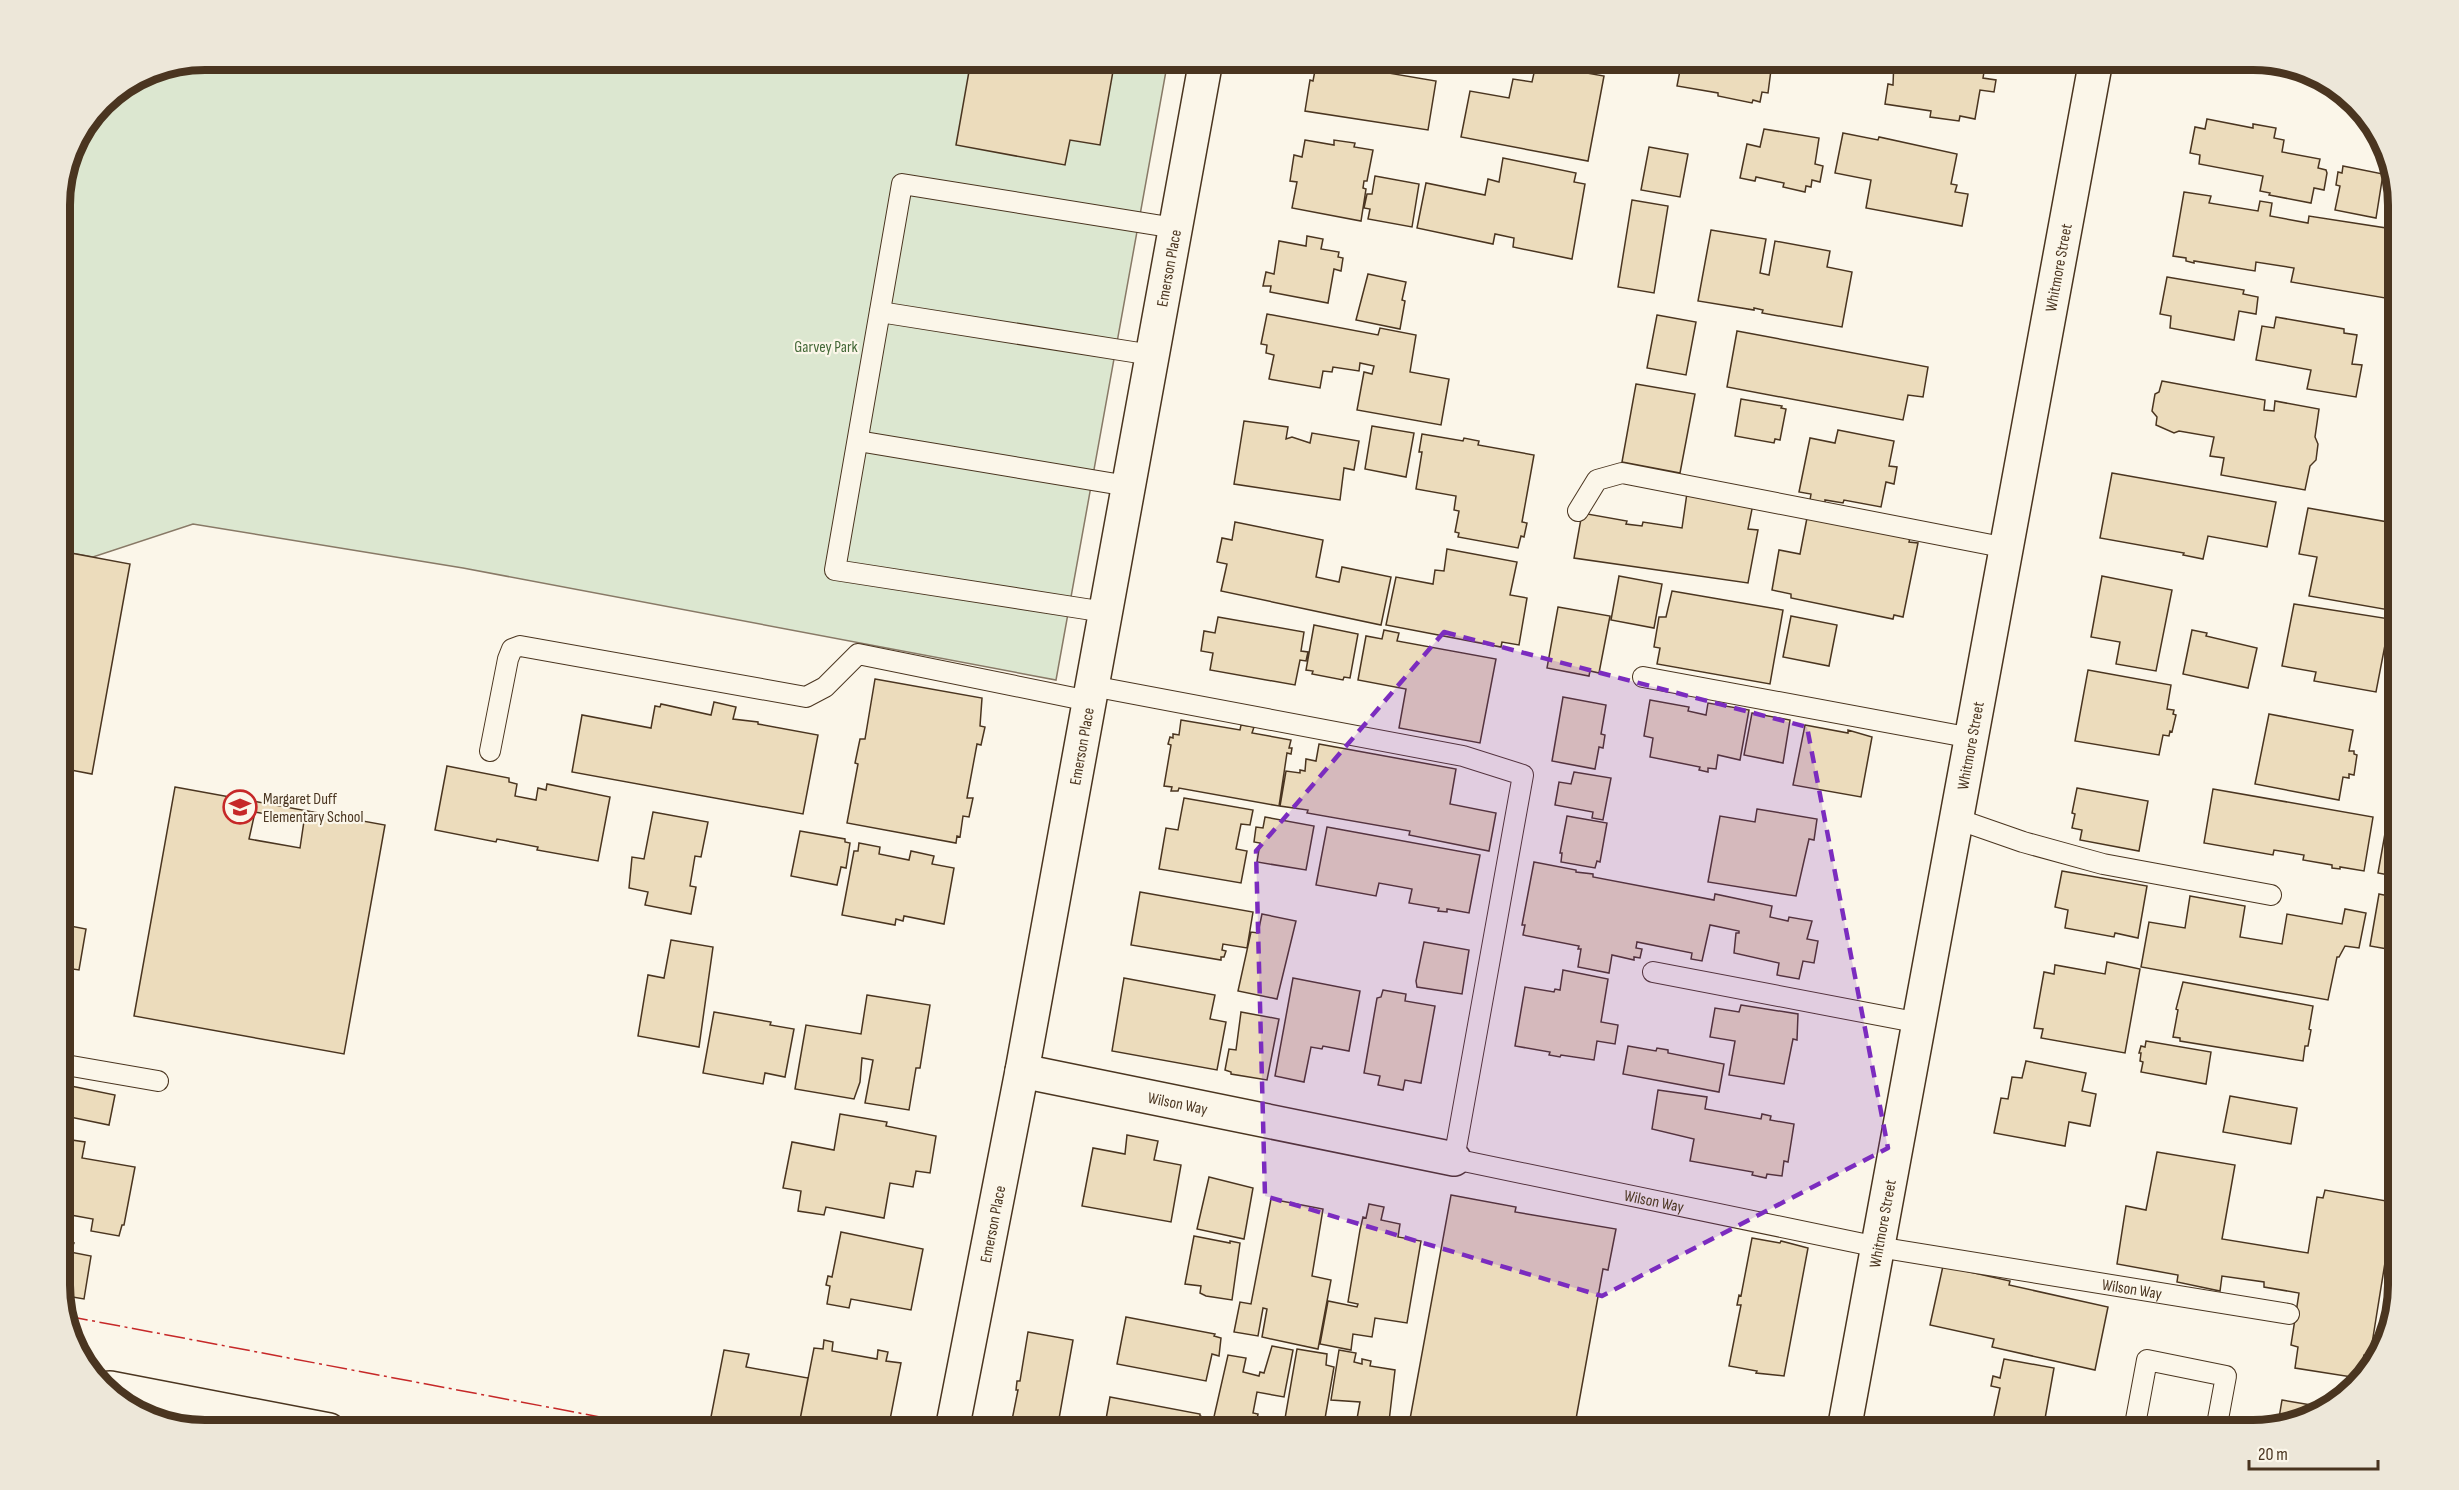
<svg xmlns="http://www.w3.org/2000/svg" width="2459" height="1490" viewBox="0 0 2459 1490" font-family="'Sofia Sans Condensed',sans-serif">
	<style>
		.green { fill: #dce7d0; stroke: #887966; stroke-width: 1.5 }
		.building { fill: #ecdcbc; stroke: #4a3520; stroke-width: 1.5; fill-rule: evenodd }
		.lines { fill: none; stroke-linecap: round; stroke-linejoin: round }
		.lane-casing { stroke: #4a3520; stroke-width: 22 }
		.street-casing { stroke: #4a3520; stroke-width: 36 }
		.secondary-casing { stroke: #4a3520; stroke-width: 36 }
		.lane { stroke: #fbf6e9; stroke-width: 20 }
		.street { stroke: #fbf6e9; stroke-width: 33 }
		.secondary { stroke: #fbf6e9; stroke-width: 33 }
		.power { stroke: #c62828; stroke-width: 1.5; stroke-dasharray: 21 4.5 3 4.5; stroke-linecap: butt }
		.marked { fill: #7b2cbf; fill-opacity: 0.2; stroke: #7b2cbf; stroke-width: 4.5; stroke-dasharray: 12 8; stroke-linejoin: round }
		.labels { text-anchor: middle; stroke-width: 4.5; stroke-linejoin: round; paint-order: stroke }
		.street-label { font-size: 16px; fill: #4a3520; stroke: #fbf6e9 }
		.park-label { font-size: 16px; fill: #436837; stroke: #fbf6e9 }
		.poi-label { font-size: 16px; fill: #4a3520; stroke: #fbf6e9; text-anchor: start }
		.rim { fill: none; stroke: #4a3520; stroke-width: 8 }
	</style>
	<rect width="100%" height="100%" fill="#fbf6e9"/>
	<path class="green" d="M205,60H1168L1056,680L463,568L193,524L93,557L60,551V196L71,149L103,102L150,71Z"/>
	<path class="building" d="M971,60H1115L1100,145L1070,140L1065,165L956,145Z
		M1317,60H1391L1388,73L1436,81L1428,130L1305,111L1310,80L1313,81Z
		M1576,60H1629L1628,69Z
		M1682,60H1833L1830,73L1779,66L1771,70L1768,93L1762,92L1760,102L1753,100L1752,103L1718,96V93L1677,86Z
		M1843,60H1886L1884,70L1843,62Z
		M1894,60H1986L1983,78L1996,80L1994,92L1980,90L1975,119L1960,116L1959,121L1930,117L1931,111L1885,104L1888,84L1893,85Z
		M2229,60H2254L2302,74Z
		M1536,64L1604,76L1588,161L1461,137L1470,91L1509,98L1513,79L1532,82Z
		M2207,119L2253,128V124L2276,128L2274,138L2284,140L2282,152L2320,159L2318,168L2326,170L2327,173L2324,190L2314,188L2311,203L2269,195L2270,193L2260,191L2263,176L2199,164L2200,155L2190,153L2195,127L2205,129Z
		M1764,129L1819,138L1815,164L1823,166L1820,182L1812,180L1811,187L1806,186L1805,192L1783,187L1784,183L1756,177L1755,181L1740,178L1747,144L1760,147Z
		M1843,133L1878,140L1879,137L1957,154L1951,184L1957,185L1955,192L1968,194L1962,226L1866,208L1871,180L1835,173Z
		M1305,140L1334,145V140L1355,143L1354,147L1373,150L1367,181H1364L1363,188L1366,189L1361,221L1292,208L1297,182L1290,181L1294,155L1302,157Z
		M1649,147L1688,154L1680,197L1641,190Z
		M1503,158L1576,173L1574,182L1585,184L1572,259L1513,247L1514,238L1495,234L1493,244L1417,228L1426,183L1485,195L1488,179L1499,182Z
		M2343,166L2383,174L2376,218L2335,210L2340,186L2336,185L2338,172L2342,173Z
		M1375,176L1419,184L1412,227L1368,219L1370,209L1364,208L1367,194H1372Z
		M2184,192L2211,196L2209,203L2258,211L2260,201L2272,203L2270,216L2308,223L2309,216L2399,230V277L2394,276L2391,299L2291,282L2294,268L2256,262L2255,271L2194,261V263L2186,261V258L2173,256Z
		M1632,200L1668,206L1654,293L1618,287Z
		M1711,230L1766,239L1760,273L1769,275L1775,241L1830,251L1827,267L1852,272L1842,327L1762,313L1763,310L1754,308V310L1698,301Z
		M1307,236L1323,239L1321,249L1339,252L1338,257L1343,258L1341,271L1334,269L1328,303L1270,292L1271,286H1263L1266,272L1274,274L1279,241L1306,246Z
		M1368,274L1406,282L1402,300L1405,301L1400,329L1356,320Z
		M2167,277L2244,290L2243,294L2258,297L2256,314L2239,311L2234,340L2170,328L2171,316L2160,314Z
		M1267,314L1378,335L1380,328L1416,335L1410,372L1449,379L1441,425L1357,410L1364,372L1372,374L1374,366L1360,363L1359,371L1333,367L1332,372L1323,371L1320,388L1269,379L1274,355L1266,353L1267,345L1261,344Z
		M1657,315L1696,322L1686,375L1647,368Z
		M2276,317L2344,329V333L2357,335L2352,364L2362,365L2356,397L2307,389L2311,370L2256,360L2262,326L2274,328Z
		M1737,331L1928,367L1923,397L1908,395L1903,420L1727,387Z
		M2162,381L2265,400L2264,410L2274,411L2275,401L2319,409L2315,437L2318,444L2316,460L2310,466L2305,490L2221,475L2224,458L2210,456L2214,437L2179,431L2174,433L2156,425L2157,417L2152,411L2155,394L2159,392Z
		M1636,384L1695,394L1680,473L1622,462Z
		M1741,399L1782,406L1781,408L1786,409L1780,440L1775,439L1774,443L1735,436Z
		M1244,421L1288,427L1286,439L1292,437L1310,443L1312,433L1359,441L1354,470L1344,468L1340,500L1234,484Z
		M1372,426L1414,433L1406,477L1365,469Z
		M1838,430L1894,441L1889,466L1897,467L1894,484L1886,482L1881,507L1844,500L1843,503L1825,500V503L1810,500L1811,494L1799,492L1810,438L1835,443Z
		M1422,434L1463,441L1464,438L1479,441L1478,445L1534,455L1522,522L1527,523L1524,537L1521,536L1518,548L1458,537L1459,533L1455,532L1459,511L1454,510L1456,496L1416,489L1422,452H1419Z
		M2112,473L2276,502L2267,547L2208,536L2203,559L2183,555L2184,553L2100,538Z
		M1687,493L1753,504L1748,529L1758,530L1748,583L1574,558L1582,513L1627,521L1626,524L1642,526L1643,522L1682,528Z
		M2308,508L2399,524V553L2389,610L2309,596L2317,557L2299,554Z
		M1807,518L1910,538L1909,542L1918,543L1903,617L1894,615L1893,619L1791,598V594L1772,590L1779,550L1800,554Z
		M1235,522L1323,540L1316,577L1339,582L1342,567L1391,577L1381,625L1221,591L1227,564L1217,562L1222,538L1232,540Z
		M1447,549L1517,562L1510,595L1527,598L1519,645L1502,642L1501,647L1386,625L1396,577L1433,584L1435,570L1444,571Z
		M60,551L130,564L92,774L60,768Z
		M1619,576L1662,584L1654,628L1611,620Z
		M2102,576L2172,590L2156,671L2116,664L2120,642L2091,637Z
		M1672,591L1783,610L1770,684L1657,664L1660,648L1654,647L1659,617H1666Z
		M2294,604L2390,619L2376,692L2314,681L2316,672L2282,666Z
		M1558,607L1610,616L1599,673L1590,671L1589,676L1547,668Z
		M1791,616L1837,625L1829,666L1783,657Z
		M1218,617L1304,632L1301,651L1308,652L1306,661L1300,660L1295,685L1210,670L1213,653L1201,651L1204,631L1215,633Z
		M1314,625L1358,634L1350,678L1344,677L1343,680L1312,674L1313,671L1306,670Z
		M1384,630L1399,633L1397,641L1496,659L1480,743L1399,728L1406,689L1358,680L1366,636L1382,639Z
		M2192,630L2207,633L2206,636L2257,648L2248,688L2183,674Z
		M2088,670L2171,685L2167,709L2174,710L2173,714L2176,715L2172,732L2170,731L2169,736L2163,735L2159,755L2075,741Z
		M875,679L982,698L980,726L985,727L981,745L977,744L967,798H973L969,817L963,816L960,837L957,836L956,843L847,823L858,764L855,763L860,739H865Z
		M1563,697L1606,705L1601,734L1605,735L1603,748L1599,747L1595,769L1552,761Z
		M1650,700L1689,707L1688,711L1706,715L1708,703L1749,710L1740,760L1718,755L1716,769L1708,768V772L1699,770L1700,767L1650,757L1653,738L1644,736Z
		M714,702L736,707L733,719L758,722V724L818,735L803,814L572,772L582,715L651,728L655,706L660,707L661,704L711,715Z
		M1752,713L1790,720L1783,763L1744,755Z
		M2269,714L2353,730L2349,751H2354V754L2357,755L2354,775L2349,774V778L2343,777L2339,800L2255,784Z
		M1181,720L1240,730L1241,725L1254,727L1252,733L1291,740L1289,748H1292L1291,754L1287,753L1279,806L1179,788L1178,791H1171L1172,787L1164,786L1171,745L1168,744L1170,737L1173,738V734L1179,735Z
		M1805,725L1848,733V730L1872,737L1861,797L1793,785Z
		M1319,744L1456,769L1450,804L1496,813L1489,851L1409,835L1410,831L1307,813L1308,810L1280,806L1286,771L1300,773V770L1305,771L1306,759L1316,761Z
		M447,766L509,778V782L517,784L515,796L536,800L538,788L546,790L547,784L610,797L598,861L537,850L538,847L497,839L496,842L435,830Z
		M1574,772L1611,778L1603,820L1592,818L1593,812L1555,805L1559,782L1571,784Z
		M175,787L385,825L344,1054L134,1016ZM255,812L304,821L300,848L249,839Z
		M2077,788L2148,801L2139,851L2080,840L2082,830L2072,828L2075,814L2072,813Z
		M2213,789L2373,817L2364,871L2340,867V869L2332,868V865L2303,860L2304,855L2274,850L2273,855L2204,843Z
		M2392,794L2399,795V877L2378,873Z
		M1184,798L1253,810L1250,825L1241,824L1236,849L1247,851L1241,883L1159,869L1166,828L1178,830Z
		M1757,809L1817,819L1814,840L1809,839L1796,896L1708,882L1720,816L1755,822Z
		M653,812L708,822L701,857L695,856L690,886L696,887L691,914L645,905L648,892L629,888L632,857L644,859Z
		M1567,816L1607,823L1600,862L1597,861L1595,868L1561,862L1562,853H1560Z
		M1265,817L1314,826L1306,870L1257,862L1260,843L1254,842L1256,827L1263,828Z
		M1327,827L1480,855L1469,913L1447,909V912L1438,911L1439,908L1409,903L1412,889L1379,883L1376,896L1316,885Z
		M800,831L845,839V842L850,843L846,868L841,867L837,885L791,876Z
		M859,843L880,847L879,854L909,860L911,851L934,856L932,864L954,868L944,924L904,916L903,921L896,919L895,925L842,915L854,851H858Z
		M1534,862L1576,870V872L1593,874V877L1714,900L1715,894L1772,906L1770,917L1788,921L1789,917L1812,921L1807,939L1818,941L1814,963L1803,961L1799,979L1777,975L1779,963L1734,953L1736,933H1739V931L1710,925L1702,961L1691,959L1692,953L1637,942L1636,948L1642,949L1640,958L1634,957V960L1612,955L1609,973L1578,967L1581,949H1578L1579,946L1523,935L1525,925H1522Z
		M2062,871L2147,886L2138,938L2115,933L2114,937L2065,928L2068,910L2055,907Z
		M1140,892L1253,912L1247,948L1223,944L1222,950L1226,951L1224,957H1221V960L1131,945Z
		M2379,894L2399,898V951L2370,946Z
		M2190,896L2245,906L2240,937L2282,944L2287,914L2342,924L2345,909L2366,913L2359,948L2345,946L2339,957H2337L2328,1000L2141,967L2149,922L2185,928Z
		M1262,914L1296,921L1277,999L1238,991L1251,932L1258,933Z
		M60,924L86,929L79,970L60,967Z
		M671,940L713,947L699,1047L638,1036L648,975L664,978Z
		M1424,942L1469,950L1462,994L1417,987L1416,981Z
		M2107,962L2140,969L2125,1053L2041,1038L2043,1029L2034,1028L2044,972L2054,974L2055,965L2105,974Z
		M1563,970L1608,979L1601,1022L1618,1025L1615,1044L1597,1041L1594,1060L1561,1055L1560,1057L1549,1055L1550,1052L1515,1046L1525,987L1554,992L1555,989L1560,990Z
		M1124,978L1215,995L1210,1019L1226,1022L1217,1070L1112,1051Z
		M1293,978L1360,991L1349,1051L1323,1046L1322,1049L1311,1047L1304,1082L1275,1076Z
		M2183,982L2313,1006L2309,1029L2311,1030L2308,1046H2305L2303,1061L2180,1041V1038L2173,1037L2178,1010L2176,1009Z
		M1383,990L1406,994L1405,1001L1435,1006L1421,1083L1405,1080L1403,1090L1378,1085L1380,1076L1364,1073L1377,998L1381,997Z
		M867,995L930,1005L920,1068H916L909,1110L865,1103L873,1060L862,1058L860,1082L854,1099L795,1089L806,1025L861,1034Z
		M2399,996V1024L2394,1023Z
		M1741,1005L1798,1014L1797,1040L1793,1039L1784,1084L1729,1075L1735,1041L1710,1037L1715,1008L1739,1012Z
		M714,1012L771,1022L770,1025L794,1029L785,1077L765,1073L763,1084L703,1073Z
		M1241,1012L1279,1019L1267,1080L1231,1074V1072L1225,1070L1229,1049L1236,1050Z
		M2146,1041L2211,1052L2206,1084L2141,1072L2143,1062L2140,1061L2141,1053H2139L2141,1046L2145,1047Z
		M1628,1046L1656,1051L1657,1048L1668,1050V1053L1724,1064L1719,1092L1623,1074Z
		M2026,1061L2086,1073L2082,1091L2096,1094L2090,1126L2069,1122L2065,1146L1994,1133L2001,1098L2008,1099L2012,1077L2022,1078Z
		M71,1086L115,1095L109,1125L65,1116Z
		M1658,1090L1707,1097L1705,1109L1761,1119L1762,1114L1771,1116L1770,1120L1794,1124L1788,1162L1784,1161L1782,1176L1767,1174L1766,1178L1752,1175L1753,1172L1690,1161L1694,1139L1652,1129Z
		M2230,1096L2297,1108L2291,1144L2223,1132Z
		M840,1114L887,1122L886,1126L936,1136L930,1173L916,1171L913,1187L890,1183L884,1218L826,1207L824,1215L798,1211L801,1191L783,1188L792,1142L834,1150Z
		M1127,1135L1158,1141L1154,1160L1181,1165L1171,1222L1082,1206L1093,1148L1125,1154Z
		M65,1139L85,1142L82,1158L135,1167L124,1225H122L119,1236L91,1231L93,1219L60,1213V1160Z
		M2157,1152L2235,1165L2222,1239L2308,1253L2317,1197L2323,1198L2325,1190L2392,1202L2390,1219H2392L2370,1356L2364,1355L2358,1378L2295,1368L2298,1347L2291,1345L2299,1293L2264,1287V1282L2222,1276L2220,1291L2177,1282L2178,1275L2117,1264L2126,1206L2146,1210Z
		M1209,1177L1253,1188L1244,1239L1197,1229Z
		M1451,1195L1516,1207L1515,1212L1616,1229L1608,1270L1603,1269L1574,1430H1408Z
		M1271,1199L1323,1209L1312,1276L1331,1280L1318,1349L1262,1337L1267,1309L1263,1308L1258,1336L1234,1332L1240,1302L1251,1304Z
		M1369,1204L1384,1207L1381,1220L1400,1224L1398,1237L1421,1241L1407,1323L1375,1318L1372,1337L1353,1334L1351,1350L1320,1344L1328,1301L1357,1307L1358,1304L1348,1302L1360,1230L1363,1217L1366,1218Z
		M60,1225L73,1228L71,1242L74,1243L70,1252L91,1256L84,1299L61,1295Z
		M841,1232L923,1249L911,1310L851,1299L849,1308L827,1304L830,1286L826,1285L828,1276L832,1277Z
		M1194,1236L1230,1243V1241L1240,1243L1232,1300L1206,1296L1200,1293L1201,1286L1185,1284Z
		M1752,1238L1780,1243L1781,1241L1808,1248L1784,1376L1756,1373L1757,1371L1729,1366L1741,1305H1737L1739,1295L1741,1296Z
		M1943,1266L2010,1281L2009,1285L2108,1307L2095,1370L1992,1347L1994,1339L1930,1325Z
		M1126,1317L1215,1334L1214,1336L1221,1338L1219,1356L1212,1354L1206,1381L1117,1364Z
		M1028,1332L1073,1340L1057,1430H1010L1018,1390H1016L1017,1381H1020Z
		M824,1340L833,1342L832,1351L877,1359L878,1350L888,1352L886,1361L901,1363L888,1430H798L814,1348L823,1349Z
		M1272,1346L1293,1350L1284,1397L1257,1392L1253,1413L1258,1414L1256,1425L1252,1423L1250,1430H1211L1228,1355L1246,1358L1243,1372L1259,1376L1260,1372L1264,1373Z
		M1297,1349L1327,1354L1326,1365L1334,1367L1323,1430H1283Z
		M724,1350L749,1354L746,1367L808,1378L798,1430H751L710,1422Z
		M1339,1350L1356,1353L1354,1362L1362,1364V1359L1371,1361L1370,1366L1395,1370L1388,1430H1355L1360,1402L1331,1400Z
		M2004,1359L2054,1368L2043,1430H1991L2000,1388L1991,1386L1993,1376L2000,1378Z
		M1110,1397L1200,1414V1416L1206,1418L1203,1430H1104Z
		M2282,1400L2329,1408L2278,1424Z"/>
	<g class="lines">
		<g class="lane-casing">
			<g id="lane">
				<path d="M880,312L1152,355"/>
				<path d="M858,441L1128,486"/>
				<path d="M1578,511L1597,480L1622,473L2007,548"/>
				<path d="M1105,612L835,570L902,184L1175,228"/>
				<path d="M1643,677L1972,738"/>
				<path id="s1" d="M1092,686L1463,756L1523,775L1454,1159L1878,1247L2289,1314"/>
				<path d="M490,751L508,659L512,649L520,646L806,697L825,687L858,654L1089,701"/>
				<path d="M1957,819L2023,842L2103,864L2271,895"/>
				<path d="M1653,972L1920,1023"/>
				<path d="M60,1064L158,1081"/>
				<path d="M203,1429L208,1406"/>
				<path d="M2134,1430L2147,1360L2226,1376L2216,1430"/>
			</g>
		</g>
		<g class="street-casing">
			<g id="street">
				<path id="s2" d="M1022,1071L1454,1159"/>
				<path id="s3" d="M1844,1430L2096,60"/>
			</g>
		</g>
		<g class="secondary-casing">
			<g id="secondary">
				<path d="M110,1388L329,1430"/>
				<path id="s4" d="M952,1430L1022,1071L1206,60"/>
			</g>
		</g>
		<use href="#lane" class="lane"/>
		<use href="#street" class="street"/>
		<use href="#secondary" class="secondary"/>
		<path class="power" d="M67,1316L669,1430"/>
	</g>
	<path class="marked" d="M1444,632L1807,727L1888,1148L1602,1296L1265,1196L1256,851Z"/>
	<defs>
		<g id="school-ring" transform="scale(1.725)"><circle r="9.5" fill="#fbf6e9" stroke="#c62828" stroke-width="1.5"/><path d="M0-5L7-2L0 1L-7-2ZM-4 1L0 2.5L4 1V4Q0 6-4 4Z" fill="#c62828"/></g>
	</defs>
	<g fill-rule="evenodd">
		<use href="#school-ring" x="240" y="807"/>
	</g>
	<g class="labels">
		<g class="street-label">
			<text dy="6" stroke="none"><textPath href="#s4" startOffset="1182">Emerson Place</textPath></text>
			<text dy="6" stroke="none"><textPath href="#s3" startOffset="1182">Whitmore Street</textPath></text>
			<text dy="6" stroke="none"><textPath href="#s4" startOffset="696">Emerson Place</textPath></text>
			<text dy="6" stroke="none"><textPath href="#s3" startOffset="696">Whitmore Street</textPath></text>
			<text dy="6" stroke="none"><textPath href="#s2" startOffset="159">Wilson Way</textPath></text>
			<text dy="6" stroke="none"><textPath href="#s1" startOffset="1035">Wilson Way</textPath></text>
			<text dy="6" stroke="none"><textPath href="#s4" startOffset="210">Emerson Place</textPath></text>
			<text dy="6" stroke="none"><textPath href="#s3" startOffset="210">Whitmore Street</textPath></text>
			<text dy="6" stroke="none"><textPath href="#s1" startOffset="1521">Wilson Way</textPath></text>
		</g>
		<g class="park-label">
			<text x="826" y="352">Garvey Park</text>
		</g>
		<g class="poi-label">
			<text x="263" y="804">Margaret Duff<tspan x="263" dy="18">Elementary School</tspan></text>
		</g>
	</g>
	<path d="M0 0H2459V1490H0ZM205 70H2253A135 135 0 0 1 2388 205V1285A135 135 0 0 1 2253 1420H205A135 135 0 0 1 70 1285V205A135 135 0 0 1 205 70Z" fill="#ede7d9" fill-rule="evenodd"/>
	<path class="rim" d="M205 70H2253A135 135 0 0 1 2388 205V1285A135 135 0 0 1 2253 1420H205A135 135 0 0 1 70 1285V205A135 135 0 0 1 205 70Z"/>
	<path d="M2249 1460v9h129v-9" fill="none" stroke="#4a3520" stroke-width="3"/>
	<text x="2258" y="1460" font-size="18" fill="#4a3520" stroke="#fbf6e9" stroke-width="4.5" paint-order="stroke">20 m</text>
</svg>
